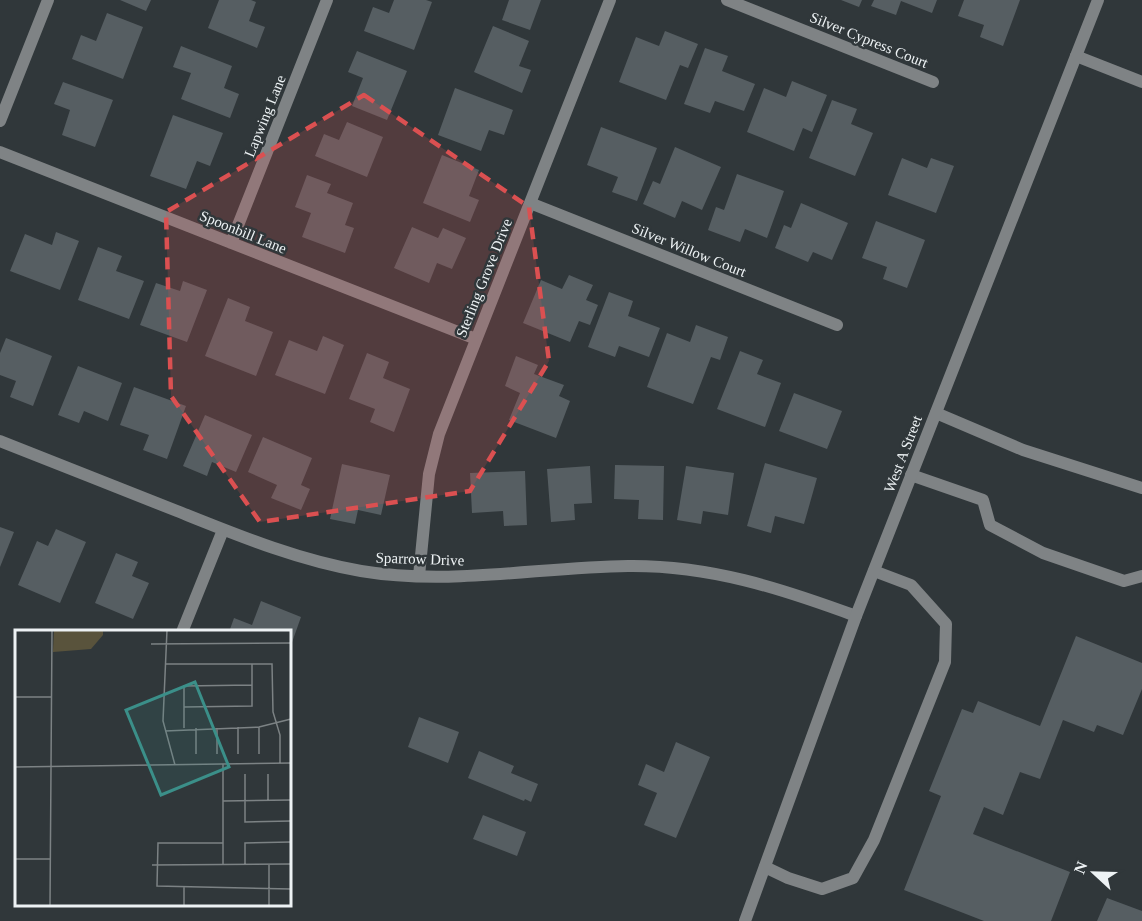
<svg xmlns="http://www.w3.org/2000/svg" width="1142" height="921" viewBox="0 0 1142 921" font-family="'Times New Roman',serif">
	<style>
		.building { fill: #565e62 }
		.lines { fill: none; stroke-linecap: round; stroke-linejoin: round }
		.service { stroke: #7f8385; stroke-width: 12 }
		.minor { stroke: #7f8385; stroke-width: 12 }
		.tertiary { stroke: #7f8385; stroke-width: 12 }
		.marked { fill: #db5051; fill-opacity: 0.2; stroke: #db5051; stroke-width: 4.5; stroke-dasharray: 12 8; stroke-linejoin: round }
		.labels { text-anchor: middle; stroke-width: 5; stroke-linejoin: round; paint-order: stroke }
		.street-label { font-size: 15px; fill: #edf2f4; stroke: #30373a }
		.inset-road { fill: none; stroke: #7c8284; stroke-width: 1.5 }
		.view { fill: #3b8f89; fill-opacity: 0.15; stroke: #3b8f89; stroke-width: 3 }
		.inset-edge { fill: none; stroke: #edf2f4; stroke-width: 3 }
	</style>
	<rect width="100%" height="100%" fill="#30373a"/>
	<path class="building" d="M120,0H151L146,11Z
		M219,0H251L256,2L249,21L265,27L257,48L208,28Z
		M394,0H426L432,2L414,50L364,31L373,7L389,13Z
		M509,0H541L530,30L502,20Z
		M841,0H862L859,7Z
		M874,0H937L932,13L901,1L896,15L871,6Z
		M964,0H1020L1003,46L980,37L984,25L958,16Z
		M107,13L143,27L123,79L72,59L81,35L96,41Z
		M493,26L529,41L519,66L531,70L522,93L474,72Z
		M665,31L698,44L688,68L680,65L666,100L619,82L636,37L659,46Z
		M181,46L232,66L224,88L239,94L230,118L181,99L191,73L173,67Z
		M705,48L728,56L722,71L755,84L744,111L715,101L710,113L684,104Z
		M357,51L407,71L387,120L352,106L363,78L348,72Z
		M792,81L827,95L812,132L803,128L794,151L747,132L764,88L786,97Z
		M63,82L113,100L95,147L62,135L70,110L54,104Z
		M455,88L513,110L504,135L489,130L481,151L438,135Z
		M832,100L857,109L851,124L873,133L855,176L809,158Z
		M173,115L223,133L210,166L197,161L186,189L150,176Z
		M347,122L383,137L367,177L315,156L324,134L339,140Z
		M601,127L657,148L637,201L612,192L618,177L587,165Z
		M675,147L721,167L702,210L682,201L675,218L643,204L653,181L660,184Z
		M442,155L479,170L469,196L479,200L470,222L423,203Z
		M902,158L927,168L931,158L954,166L936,213L888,195Z
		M737,174L784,191L767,238L745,229L740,242L708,230L716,207L724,210Z
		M307,175L331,184L327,193L353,203L345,225L354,228L345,253L302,237L311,213L295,207Z
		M801,203L848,223L832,260L813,252L808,262L775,248L784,225L791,228Z
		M876,221L925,240L907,288L883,279L887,267L862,258Z
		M412,227L438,238L443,228L466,238L452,269L437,263L429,283L394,268Z
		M56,232L79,241L60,290L10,271L25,234L52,245Z
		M98,247L122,256L116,271L144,281L129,319L78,300Z
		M569,275L593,285L586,300L598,305L590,325L579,321L570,342L523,323L541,280L562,289Z
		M183,281L207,290L187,342L140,325L156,283L180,291Z
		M609,292L633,301L628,316L660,328L649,357L619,346L615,357L588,347Z
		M228,298L250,307L245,321L273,332L256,376L205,356Z
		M696,325L728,337L720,360L711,357L693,404L647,387L667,333L690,342Z
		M323,336L344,345L325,394L275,375L289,340L317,351Z
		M6,338L52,356L33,406L10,397L16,381L0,375V353Z
		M740,351L763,360L757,374L781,383L765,427L717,409Z
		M367,353L389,362L383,378L410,389L394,432L370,422L375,409L349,399Z
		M516,356L538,365L534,374L564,385L559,396L570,401L556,438L509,420L520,393L505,386Z
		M78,366L122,383L108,421L84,411L79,423L58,415Z
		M134,387L186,406L167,459L143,450L149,435L120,425Z
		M794,393L842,411L827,449L779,431Z
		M205,415L252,435L236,472L212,462L207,476L183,466Z
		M263,437L312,458L301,485L310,489L301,510L271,498L277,485L248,472Z
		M765,463L817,478L804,524L775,516L771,533L747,526Z
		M342,464L390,475L381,515L358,510L355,524L330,519Z
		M615,465L664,466L663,520L638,519L639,500L614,499Z
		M590,466L592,503L574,504L575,520L551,522L547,469Z
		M686,466L734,473L728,515L703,511L701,524L677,520Z
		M525,471L527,525L504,526L503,511L472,513L470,473Z
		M0,527L14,532L0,567Z
		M56,529L86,542L60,603L18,585L37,541L48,546Z
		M116,553L138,562L132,576L149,583L133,619L95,603Z
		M261,601L301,617L290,648V632H229L234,618L252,625Z
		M1076,636L1142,663V689L1123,735L1097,725L1094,732L1063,720L1040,779L1020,772L1003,815L984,807L973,834L1070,872L1051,921H984L904,890L941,796L929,791L962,709L973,713L978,701L1040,726Z
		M419,717L459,732L448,763L408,747Z
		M676,742L710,757L676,838L644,825L657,793L638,785L646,764L664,772Z
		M479,751L514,766L511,773L538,784L531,802L525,799L524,801L468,778Z
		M483,815L526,832L517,856L473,839Z
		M1107,898L1142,911V921H1097Z"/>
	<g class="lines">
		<path class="service" d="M936,413L1023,450L1142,488
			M911,475L983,500L990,525L1043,553L1124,581L1142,576
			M765,867L788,878L822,889L853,878L874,840L945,662L946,624L911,585L874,571"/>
		<path class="minor" d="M727,0L933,82
			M1076,56L1142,82
			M0,121L48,0
			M0,152L476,339
			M530,203L837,325
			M231,243L327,0
			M0,441C59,464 118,488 177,511C237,535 297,560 361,571C450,586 539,567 628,566C709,565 780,588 856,616
			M419,576L429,474L439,434L610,0
			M182,632L223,530"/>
		<path class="tertiary" d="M745,921L856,616L1098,0"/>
	</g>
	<path class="marked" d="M364,95L529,207L549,361L470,491L260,522L171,396L166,212Z"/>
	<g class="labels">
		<g class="street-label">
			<text transform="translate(869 40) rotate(22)" y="5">Silver Cypress Court</text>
			<text transform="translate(265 116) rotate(-68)" y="5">Lapwing Lane</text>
			<text transform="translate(243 232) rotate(22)" y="5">Spoonbill Lane</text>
			<text transform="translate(689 250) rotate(22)" y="5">Silver Willow Court</text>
			<text transform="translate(484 278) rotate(-68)" y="5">Sterling Grove Drive</text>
			<text transform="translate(903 454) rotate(-69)" y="5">West A Street</text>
			<text transform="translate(420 559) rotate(2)" y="5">Sparrow Drive</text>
		</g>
	</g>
	<g transform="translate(15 630)">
		<rect width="276" height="276" fill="#30373a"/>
		<path d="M39,0H88V5L76,19L38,22Z" fill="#59533c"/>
		<path class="inset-road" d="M152,0L148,91L160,135M136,14L276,13M151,34H257L258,82L265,105V134M0,67H36M169,77L237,76V34M223,97V124M244,97V124M169,98V56L237,55M181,98V124M202,98V124M150,101L244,97L276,89M208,134V234M0,137L276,133M230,144V192L276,191M253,144V170M208,171L276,170M208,213H143L142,256L276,259M0,229H36M230,234V213L276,212M254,234V276M137,235L276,234M35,276L37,0M169,276V256"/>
		<path class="view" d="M180,52L214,137L146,165L111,80Z"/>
		<rect width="276" height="276" class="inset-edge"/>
	</g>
	<g transform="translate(1094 873) rotate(292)" stroke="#30373a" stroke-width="4.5" paint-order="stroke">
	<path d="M0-4.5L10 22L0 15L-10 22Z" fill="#edf2f4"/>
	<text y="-9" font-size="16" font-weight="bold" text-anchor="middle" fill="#edf2f4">N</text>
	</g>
</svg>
